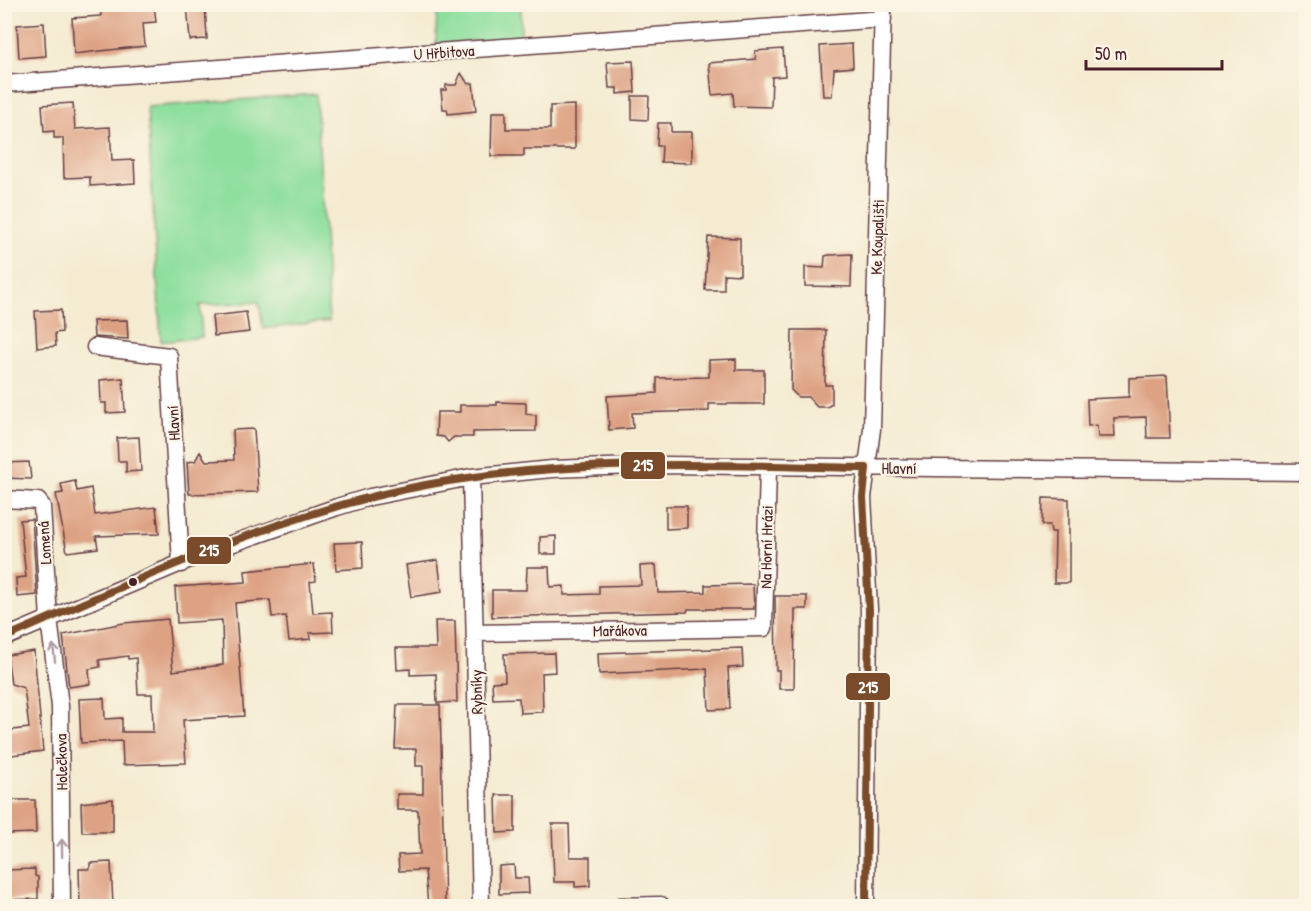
<svg xmlns="http://www.w3.org/2000/svg" width="1311" height="911" viewBox="0 0 1311 911" font-family="'Patrick Hand',sans-serif">
	<style>
		.green { fill: #8edf9e; stroke: #6c7f64; stroke-width: 1.5 }
		.building { fill: #dda183 }
		.lines { fill: none; stroke-linecap: round; stroke-linejoin: round }
		.street-casing { stroke: #643e44; stroke-width: 19 }
		.street { stroke: #fff; stroke-width: 16 }
		.bus-1-casing { stroke: #fcf5e5; stroke-width: 12 }
		.bus-1 { stroke: #7a4b2a; stroke-width: 8 }
		.oneway { stroke: #ae9aa0 }
		.bus-dot { fill: #4a1f2b; stroke: #fcf5e5; stroke-width: 2 }
		.labels { text-anchor: middle; stroke-width: 4.5; stroke-linejoin: round; paint-order: stroke }
		.street-label { font-size: 16px; fill: #4a1f2b; stroke: #fcf5e5 }
		.line-badge { stroke: #fcf5e5; stroke-width: 2 }
		.badge-label { font-size: 16px; text-anchor: middle; font-weight: bold; fill: #fff }
	</style>
	<rect width="100%" height="100%" fill="#fcf5e5"/>
	<filter id="ink" filterUnits="userSpaceOnUse"><feTurbulence type="fractalNoise" baseFrequency=".0167" numOctaves="2"/><feDisplacementMap in="SourceGraphic" scale="12" xChannelSelector="R" yChannelSelector="G"/><feConvolveMatrix kernelMatrix="1 2 1 2 8 2 1 2 1" color-interpolation-filters="sRGB"/></filter>
	<filter id="wash" filterUnits="userSpaceOnUse"><feTurbulence type="fractalNoise" baseFrequency=".008" numOctaves="4" result="noise"/><feDisplacementMap in="SourceGraphic" scale="24" xChannelSelector="R" yChannelSelector="G"/><feGaussianBlur stdDeviation="1.35" result="paint"/><feColorMatrix in="noise" values="0 0 0 0 0 0 0 0 0 0 0 0 0 0 0 0 0 1.4 0 .05"/><feComposite in="paint" operator="in"/></filter>
	<g filter="url(#wash)">
		<rect width="100%" height="100%" fill="#f4ebd1"/>
		<path class="green" d="M437,5H521V38L436,44Z
			M316,94L329,321L263,329L259,302L200,305L202,337L161,342L147,107Z"/>
		<g id="blocks">
			<path class="building" d="M101,4H154L156,22L143,23L145,46L74,54L72,18L101,16Z
				M187,4H205L207,39L190,40Z
				M44,23L46,56L19,58L17,25Z
				M852,44L853,67L834,69L832,96H823L820,46Z
				M783,49L785,76L772,77L771,107L734,106L733,93L712,95L709,63L756,59L755,51Z
				M633,61L635,92L617,94V88H609L607,62Z
				M461,73L468,84L473,83L476,111L448,114L447,109H443L441,90H446V85H456Z
				M632,96H649L648,120L632,119Z
				M73,103L75,129L110,127L112,161L134,160L135,183L90,186V177L64,178L63,138H54V131L44,132L42,105Z
				M575,105V149H524V156H491L492,112H506V129H550V106Z
				M658,123H671V132H692V163L661,162L662,146H657Z
				M708,237L740,238V275L724,274V290H705Z
				M852,254L851,287L805,286V267L824,268L825,256L829,255Z
				M61,310L62,332L55,333L56,346L37,348L35,311Z
				M246,312L249,332L214,336L212,316Z
				M127,320L128,339L94,337L93,321Z
				M792,330H826L825,385H832V404L827,407H817L808,397H798L791,390Z
				M736,359V370H764V404H709V411L632,413L633,428L609,430L607,396L657,393V378L709,377V360Z
				M1167,376L1170,438H1147L1146,417L1114,418L1115,437H1098L1097,425L1088,426L1087,399L1129,397V378Z
				M123,378L125,412L106,413V403H101L100,380Z
				M497,402L526,403V414L536,415V431L473,432V437H454L448,442L444,437L436,436L437,412H460V405H497Z
				M254,429L258,492L189,494L187,462L195,461L200,452L206,461L234,460L233,430Z
				M139,437L141,471L126,472V461H118L117,438Z
				M29,462L31,479L4,478V463Z
				M75,481L77,491L91,488L95,515L156,507L159,534L96,536L98,548L67,552L56,494L63,493L61,484Z
				M1043,498L1069,499V583H1054L1055,532H1051L1050,525H1042Z
				M666,506H687V528L666,529Z
				M32,519L37,595L17,597L16,578L26,577L20,520Z
				M556,536V554H540V537Z
				M362,542L363,568L336,570L334,543Z
				M438,560L442,592L411,597L406,565Z
				M314,564L316,581L310,582L313,613L332,612L333,632L310,633L311,639L289,641L286,616L272,617L270,600L235,603L244,716L183,720L186,763L123,765L122,741L81,743L79,699L104,698L105,719L122,718V732H153L152,694H138L136,658L128,659V656L99,660L100,667L89,669L90,684L69,687L63,635L124,623L168,619L173,671L223,665L222,620L177,623L175,587L246,582L245,571Z
				M656,565L658,593L705,592V585L753,584L754,609H688L687,612L492,617V590H526L527,567H549L550,587L564,586V595L599,594V586L641,585L640,566Z
				M775,596H807V609H795L794,689H779V670H776Z
				M435,621H455L457,702L437,703L436,674L410,675V669L397,670L396,648H436Z
				M742,648L743,667L728,668L730,709L709,710L707,669L599,674L598,653Z
				M34,651L43,751L4,756V731L29,728L24,688L11,684L7,655Z
				M554,653L555,672L542,673L543,712L520,713L519,698L493,699L492,682L505,681L504,654Z
				M397,705H440L445,906H428L425,870L399,871L398,855L420,854L418,810H397V794H423V766H416V749H395Z
				M496,795H515V832L497,833Z
				M113,799V832H82L81,803Z
				M6,800H35L36,833L7,834Z
				M552,824H569L570,857H590V886L575,887V882H554Z
				M111,862L113,906H80L79,869H90V863Z
				M514,865L515,878H528L529,893L499,894V866Z
				M35,869V876L38,877V899L4,900V870Z"/>
		</g>
	</g>
	<g filter="url(#ink)">
		<use href="#blocks" fill-opacity="0" stroke="#643e44" stroke-width="1.5"/>
		<g class="lines">
			<g class="street-casing">
				<path id="street" d="M4,84L883,19
					M95,347L169,356L181,564
					M471,477L481,906
					M4,499L38,501L42,506L49,619L60,706L62,906
					M475,633L764,628L768,467
					M4,638L202,554L337,507L370,497L471,477L552,469L662,465L1306,472
					M620,906L661,905
					M866,906L869,610L863,497L872,429L883,4"/>
			</g>
			<use href="#street" class="street"/>
			<g class="bus-1-casing">
				<path id="bus-1" d="M866,468L863,497L869,610L866,906
					M4,638C143,578 282,511 431,484C574,458 721,465 866,468"/>
			</g>
			<use href="#bus-1" class="bus-1"/>
		</g>
		<defs><path id="oneway-shaft" d="M-6 0H5M1.5-3L5.5 0L1.5 3" fill="none" stroke-width="1.6" stroke-linecap="round" stroke-linejoin="round" transform="scale(1.5)"/></defs>
		<g class="oneway">
			<use href="#oneway-shaft" transform="translate(54 653) rotate(-97)"/>
			<use href="#oneway-shaft" transform="translate(62 848) rotate(-91)"/>
		</g>
	</g>
	<circle class="bus-dot" cx="133" cy="582" r="5"/>
	<g class="labels">
		<g class="street-label">
			<text transform="translate(444 52) rotate(-4)" y="6">U Hřbitova</text>
			<text transform="translate(877 237) rotate(-88)" y="6">Ke Koupališti</text>
			<text transform="translate(173 423) rotate(-93)" y="6">Hlavní</text>
			<text x="899" y="474">Hlavní</text>
			<text transform="translate(44 543) rotate(-94)" y="6">Lomená</text>
			<text transform="translate(766 547) rotate(-89)" y="6">Na Horní Hrázi</text>
			<text transform="translate(620 630) rotate(-1)" y="6">Mařákova</text>
			<text transform="translate(476 692) rotate(-91)" y="6">Rybníky</text>
			<text transform="translate(61 762) rotate(-91)" y="6">Holečkova</text>
		</g>
	</g>
	<g class="line-badge">
		<rect x="620" y="451" width="46" height="29" rx="6" fill="#7a4b2a"/>
		<rect x="186" y="536" width="46" height="29" rx="6" fill="#7a4b2a"/>
		<rect x="845" y="672" width="46" height="29" rx="6" fill="#7a4b2a"/>
	</g>
	<g class="badge-label">
		<text x="643" y="471">215</text>
		<text x="209" y="556">215</text>
		<text x="868" y="693">215</text>
	</g>
	<rect width="1311" height="911" fill="none" stroke="#fcf5e5" stroke-width="24"/>
	<path d="M1086 60v9h136v-9" fill="none" stroke="#4a1f2b" stroke-width="3"/>
	<text x="1095" y="60" font-size="18" fill="#4a1f2b" stroke="#fcf5e5" stroke-width="4.5" paint-order="stroke">50 m</text>
</svg>
